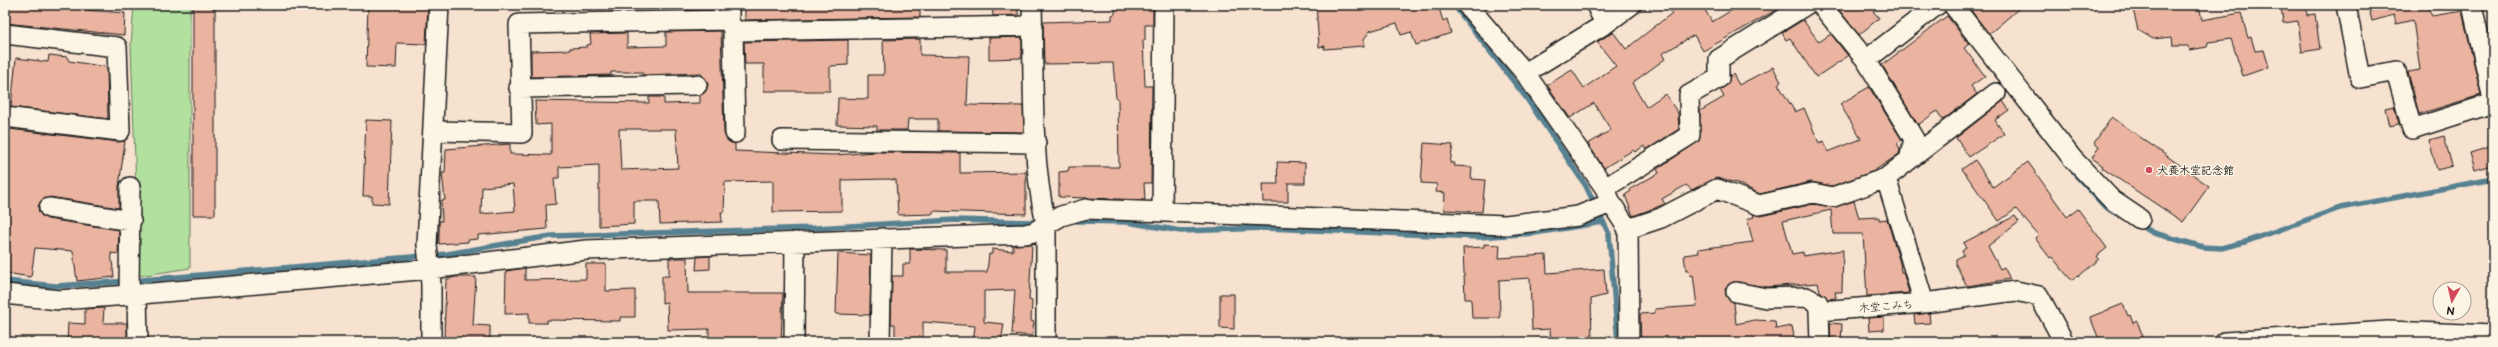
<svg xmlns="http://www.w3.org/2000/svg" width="2498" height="347" viewBox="0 0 2498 347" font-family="'Balsamiq Sans','Klee One',sans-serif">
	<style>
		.green { fill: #b2e09e; stroke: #677e5d }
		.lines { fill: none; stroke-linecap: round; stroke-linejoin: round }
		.stream { stroke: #578191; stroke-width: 5.5 }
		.building { fill: #ebb4a0; stroke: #1c1c1c; fill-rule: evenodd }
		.street-casing { stroke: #1c1c1c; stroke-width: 22 }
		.street { stroke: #fcf5e5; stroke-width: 19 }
		.poi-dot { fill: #d1495b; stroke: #fcf5e5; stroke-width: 1.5 }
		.labels { text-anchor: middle; stroke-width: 3; stroke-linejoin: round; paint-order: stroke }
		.poi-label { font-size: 11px; font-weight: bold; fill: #1c1c1c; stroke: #fcf5e5; text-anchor: start }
		.street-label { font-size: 11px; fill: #1c1c1c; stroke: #fcf5e5 }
	</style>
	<rect width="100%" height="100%" fill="#f7e2d0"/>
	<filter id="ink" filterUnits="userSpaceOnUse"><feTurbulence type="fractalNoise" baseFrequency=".025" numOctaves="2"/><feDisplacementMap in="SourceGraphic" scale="8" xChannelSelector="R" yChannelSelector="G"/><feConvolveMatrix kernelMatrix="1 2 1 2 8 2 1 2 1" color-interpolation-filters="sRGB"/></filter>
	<g filter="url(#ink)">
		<path class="green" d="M134,5H190V268L139,276L131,45Z"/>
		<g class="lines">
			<path class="stream" d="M1454,5L1525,96L1586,186L1609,234L1618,342
				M2074,173L2105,207L2115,213
				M1077,221L1127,222L1181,231L1266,228L1479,237L1535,233L1603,222
				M2139,225L2154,233L2203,247L2221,248L2245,242L2340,208L2493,179
				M5,281L56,286L142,280L447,254L551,236L815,228L954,220L1033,222"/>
		</g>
		<path class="building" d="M5,5L85,7V10L125,13L124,35L5,23Z
			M193,5H215V215H193Z
			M368,5H428L426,44L397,43L396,68L366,67Z
			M589,5H628L627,11L589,12Z
			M667,5H697V10H667Z
			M745,5H920V17L745,20Z
			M992,5H1018V15L993,16Z
			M1115,5H1153V25H1145V40H1143L1145,86H1152L1151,183H1144L1145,200L1059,197V172L1068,171L1069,167H1119L1118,98H1116L1113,63L1044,64L1043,22L1112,20V15L1115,14Z
			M1316,5H1438L1443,21L1447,19L1451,33L1416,45L1411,32L1401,35L1397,23L1370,31L1364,39V46L1324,49L1325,46L1319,47Z
			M1666,5H1702L1712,22L1737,7L1738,9L1746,5H1785L1703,51L1694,35L1662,54L1665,59L1632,83L1646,107L1665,94L1678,113L1679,129L1646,150L1644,146L1635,152L1633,150L1604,168L1588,144L1611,130L1594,103L1570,118L1547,85L1572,70L1584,88L1616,66L1597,42L1613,32L1626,49L1672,13Z
			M1835,5H1868L1879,18L1859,35Z
			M1967,5H2023L1989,34Z
			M2132,5H2199L2202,20L2241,13L2248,38L2251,37L2255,51L2264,50L2269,67L2243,76L2231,39L2208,42L2207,47L2190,50L2188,46H2173L2172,37L2153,39L2138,30Z
			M2281,5H2306L2307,15L2315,14L2320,49L2302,52L2298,21L2283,23Z
			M2368,5H2426L2432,16L2462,11L2481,95L2419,114L2408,72L2420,70L2413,20L2396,24L2394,15L2372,21Z
			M1947,16L1969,44L1964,48L1985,76L1971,86L1977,94L1943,120L1937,111L1918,125L1882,65Z
			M1803,20L1819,42L1831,34L1848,56L1816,77L1790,38L1786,40L1782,33Z
			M721,31L724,133L729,142L735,144V151L834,155L876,152L960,153V173L1026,172V214L933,211V214L898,215L896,180L888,179L842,180V211L773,212V181L725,182L724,212H721L722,222L660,224L659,201H634V224L599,226V165L559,167V178H554L556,204L546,205L547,229L478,235V239L468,240V242L439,244V221H442L441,200H445L442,173H445L446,149L510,144V154L551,155V124L536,125L535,101L649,103V97H664V104L700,103V95L706,91L708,85L706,79L700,73L642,75V72H611V75L531,77V51L570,50V48L587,47V45L591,44L590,34L627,33V47L666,46V32ZM619,129H676L678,168L621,170ZM513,184L515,211L481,214L482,187Z
			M1022,37V58L989,59V38Z
			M920,39V55L969,56L967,105L1023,106L1024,132L938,131V119H908L907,130H877V126L837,125L838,98L868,99V75H884L883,40Z
			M848,40V65L830,66V91H764V64H745L744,42Z
			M49,55L67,57L69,61L107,67L108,119L11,107L16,58L48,62Z
			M1773,67L1781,82L1778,84L1795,112L1804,108L1819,143L1824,141L1828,152L1861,139L1840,104L1869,87L1902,140L1897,143L1900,149L1899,154L1874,171L1832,186L1811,182L1760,194L1737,183L1717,178L1692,190L1686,185L1662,199L1665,204L1633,216L1625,195L1631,191L1630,189L1659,173L1657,169L1699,141L1700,111L1724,97L1720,90L1728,84L1730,76L1733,74L1739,85Z
			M2003,101L2009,110L1995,120L2004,134L1969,157L1956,138Z
			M2394,106L2399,124L2389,126L2385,108Z
			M2112,117L2209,186L2183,222L2102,168L2103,166L2092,158L2099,147L2094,143Z
			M366,120L392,121L389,204L372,203V196H363Z
			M9,129L119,142L125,141L119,187V208L50,197L41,201L38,207L39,212L47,219L119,230L118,254L111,253L114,277L77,281L73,251L35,248L31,277L5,273V130L8,131Z
			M2444,136L2452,166L2437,170L2429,140Z
			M1424,143L1453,145L1450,163H1455L1454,166L1472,167L1471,179L1485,180L1482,212L1444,210L1445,193L1436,192L1437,184L1421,183Z
			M2493,146V165L2475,170L2470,153Z
			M1975,160L1993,187L2028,162L2067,217L2078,209L2107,248L2097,256L2099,259L2078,277L2077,276L2071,280L2052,257L2050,258L2035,238L2038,235L2016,209L1999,221L1962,169Z
			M1277,162L1305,163V183H1288V202H1263L1262,184H1278Z
			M1854,201L1859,218L1879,217V220L1887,219L1900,263L1901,272H1903L1909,293L1867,296L1863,234H1833L1831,210L1783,221L1792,254L1803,252V256L1843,250L1842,292H1835L1836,298L1828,299L1820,291L1818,283L1767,287L1733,282L1725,289L1726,296L1734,303L1736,324L1754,320L1775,321L1776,329L1792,326L1795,342H1709L1708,339L1641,342L1640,314L1655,313V309L1697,306L1693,275L1690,276L1689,270H1686L1684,255L1699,253L1698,249L1753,242L1747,219L1754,217L1753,214L1761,216L1813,204L1836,207Z
			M2015,216L2019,222L1988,246L2000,269L2004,267L2010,279L1967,286L1956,265V259L1964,255L1962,251L1966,248L1963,243Z
			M1032,244L1029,300L1032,301L1031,321L1034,322L1032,336L1012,334L1015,290L984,291V322L1004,324L1001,342H973L975,326L923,322V342H895V324H891L892,276H903V264H910V249L946,250V272H987L989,254H992V249L1013,251V245Z
			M1484,244L1500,245L1499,258L1546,255L1547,273L1604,269L1606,295L1591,299L1592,342H1551L1550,329L1532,330L1530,278L1499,280L1500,318H1472L1471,299H1465L1463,248L1484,247Z
			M838,253L871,255L870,315L836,314Z
			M710,256V269L696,270L697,257Z
			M669,258H687L688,293H783L781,342H709V329L668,330L667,302L662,303V276H669Z
			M586,264H606V291L635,290V317H620V321L547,320V323H529V313L505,314L506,271L525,268V280L586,279Z
			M476,277L473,325L490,326V340L444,339L446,280L455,277Z
			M1220,294H1234V329L1220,328Z
			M2123,304L2128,316L2130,315L2133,323L2137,321L2145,342H2100L2090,317Z
			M104,308L103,323H127V342H67L68,323L85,324V309Z
			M1929,313L1930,323L1915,324L1914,315Z
			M1884,317V330L1869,331L1868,318Z
			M1830,323L1842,324L1841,342H1831Z"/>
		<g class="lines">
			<g class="street-casing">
				<path id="street" d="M729,5V20L733,31L735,133
					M1032,5C1034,77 1030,154 1046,224V342
					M1467,5L1525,73L1605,188L1611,203L1628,229L1629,342
					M1596,5L1605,24
					M1953,5L2072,158L2112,200L2140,219
					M2346,5L2360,78L2396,71L2412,129L2493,103
					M2472,5L2493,100
					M733,31L1033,26
					M5,34L117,47L120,131L5,117
					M1866,60L1937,5
					M1525,73L1605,24L1631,5
					M519,88L697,85
					M434,131L522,133L519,24L729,20
					M782,140L1036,143
					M1909,160L1996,93
					M1605,188L1690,135L1689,95L1719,78V59L1806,5
					M49,208L131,221
					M1162,212L1164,5
					M1628,229L1661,218L1717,189L1759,205L1813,193L1833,197L1886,178L1909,160L1914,139L1866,60L1821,5
					M1736,292L1766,298L1806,297L1818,303L1819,311
					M5,294L59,300L129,295L430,269L586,250L1025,234L1034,232L1061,216L1086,209L1506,225L1578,216L1611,203
					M129,295L130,187
					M137,295L138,342
					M1924,303L2016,291L2039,296L2064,342
					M431,342V284L427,245L439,5
					M794,342L795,242
					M880,342L882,238
					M1820,342L1819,311L1924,303L1886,178
					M2225,342L2388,331L2493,335"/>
			</g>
			<use href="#street" class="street"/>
		</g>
	</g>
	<circle class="poi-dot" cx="2149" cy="170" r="4"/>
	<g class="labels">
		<g class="poi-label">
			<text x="2157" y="174">犬養木堂記念館</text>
		</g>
		<g class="street-label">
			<text transform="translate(1886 306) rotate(-4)" y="4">木堂こみち</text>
		</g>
	</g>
	<rect width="2498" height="347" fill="none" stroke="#fcf5e5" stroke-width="20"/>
	<rect x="10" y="10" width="2478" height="327" fill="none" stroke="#1c1c1c" stroke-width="1.5" filter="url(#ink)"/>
	<g transform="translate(2452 301) rotate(188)"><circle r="19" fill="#fcf5e5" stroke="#a29e95"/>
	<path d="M0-3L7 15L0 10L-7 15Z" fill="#d1495b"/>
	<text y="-6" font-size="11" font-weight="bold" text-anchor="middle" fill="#1c1c1c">N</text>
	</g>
</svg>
